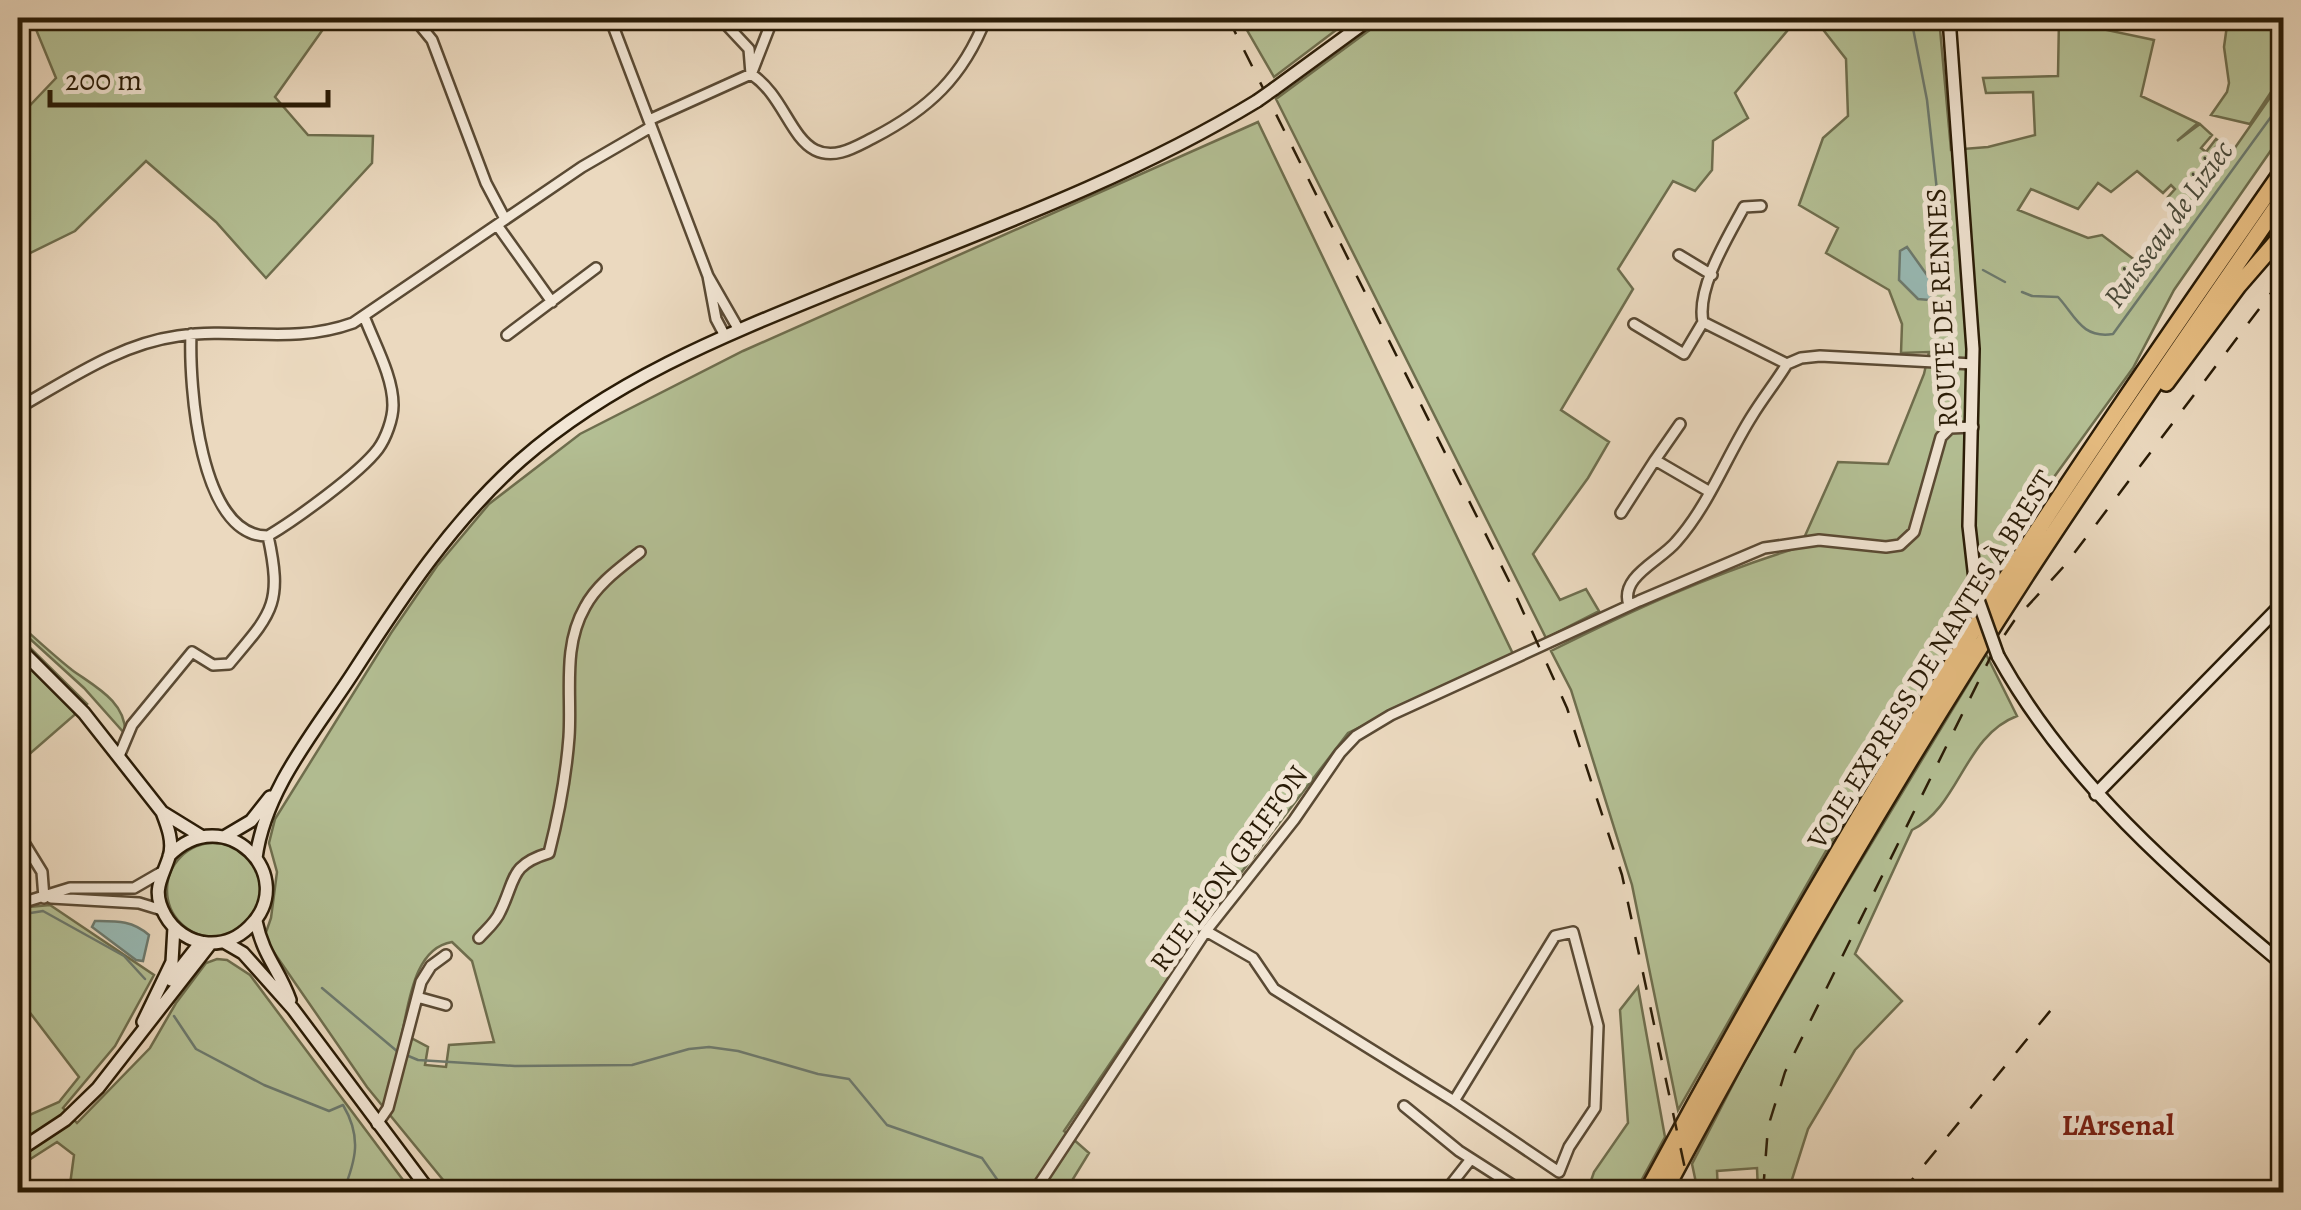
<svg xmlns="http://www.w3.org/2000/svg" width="2301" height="1210" viewBox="0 0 2301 1210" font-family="Alegreya,serif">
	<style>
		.green { fill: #b4c095; stroke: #6e6e4e; stroke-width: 2.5; fill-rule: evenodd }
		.water { fill: #98bab5; stroke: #6c7a6f; stroke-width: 2.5 }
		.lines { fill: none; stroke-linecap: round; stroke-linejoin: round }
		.stream { stroke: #6c7a6f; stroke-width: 2.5 }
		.street-casing { stroke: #5a4a34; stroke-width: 14 }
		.secondary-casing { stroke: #291b06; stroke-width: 16 }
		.highway-casing { stroke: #291b06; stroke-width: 20 }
		.street { stroke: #f2e6d5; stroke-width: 9 }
		.secondary { stroke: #f2e6d5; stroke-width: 11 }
		.highway { stroke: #e6bc80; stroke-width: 15 }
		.rail { stroke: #291b06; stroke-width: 2.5; stroke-dasharray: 18 18; stroke-linecap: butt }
		.secondary-bridge-casing { stroke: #291b06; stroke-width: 16; stroke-linecap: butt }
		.secondary-bridge { stroke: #f2e6d5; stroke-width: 11 }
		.labels { text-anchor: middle; stroke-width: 10; stroke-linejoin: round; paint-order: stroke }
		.street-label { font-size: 28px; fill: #291b06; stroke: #f2e6d5 }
		.water-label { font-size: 30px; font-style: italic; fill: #4a4b3b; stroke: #f2e6d5 }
		.neighbourhood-label { font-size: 30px; font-weight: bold; fill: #7a1f14; stroke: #f2e6d5 }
	</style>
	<rect width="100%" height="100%" fill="#ebd9bf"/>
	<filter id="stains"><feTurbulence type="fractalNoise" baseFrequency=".002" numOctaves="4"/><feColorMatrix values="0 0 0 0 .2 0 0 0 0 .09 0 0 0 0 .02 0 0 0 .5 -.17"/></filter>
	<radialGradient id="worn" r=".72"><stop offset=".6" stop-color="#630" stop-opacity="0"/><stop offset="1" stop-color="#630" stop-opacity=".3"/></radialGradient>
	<path class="green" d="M37,18H331L275,97L308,135L373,136L372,163L266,278L216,222L146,161L75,231L18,259V118L56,78L35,27Z
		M1240,18H1352L1274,77Z
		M1386,18H1798L1735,93L1748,118L1713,141L1712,170L1695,191L1673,181L1618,269L1633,289L1561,410L1609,442L1588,478L1533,554L1560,600L1586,589L1599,611L1546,638L1276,99Z
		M1814,18H1939L1951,150L1988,147L2035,135L2033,92L1986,93L1983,78L2058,76L2059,18H2091L2097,28L2154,40L2141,96L2198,123L2177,141L2200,124L2212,135L2201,148L2206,152L2216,139L2220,142L2210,154L2223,165L2283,79V133L2174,290L2133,368L2028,513L2033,518L1967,614L1846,816L1678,1110L1632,885L1571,690L1551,651C1632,610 1712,574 1800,547L1838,462L1888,464L1924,374L1929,352L1901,353L1902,324L1889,290L1826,253L1838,228L1799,205L1823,138L1848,116L1846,59ZM2137,171L2163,193L2171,185L2175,189L2168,197L2191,212L2149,271L2102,235L2088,238L2018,210L2031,189L2078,209L2098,183L2111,192Z
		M2228,18H2283V74L2250,124L2211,115L2227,92L2229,83L2224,47Z
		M1258,122L1513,654L1348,733L1231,886L1064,1131L1089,1153L1065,1192H856L850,1187L824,1192H453L367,1087L264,938L271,918L277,872L269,843L275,819L391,633L437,566L489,504L580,434L743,351ZM452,942L472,961L494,1042L449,1045L446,1067L425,1065L428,1047L402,1033C409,1003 414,948 452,942Z
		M18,623C36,639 53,655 72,670C94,686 127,702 125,734L84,688L18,628Z
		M18,636L87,704L18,764Z
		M1986,654L2017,716C1964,736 1960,806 1912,830L1855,954L1902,1001L1855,1050L1808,1129L1788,1192H1758L1757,1168L1717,1171L1718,1192H1698L1692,1164L1744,1063L1842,892Z
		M167 890a47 47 0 1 1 94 0a47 47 0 1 1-94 0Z
		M50,905L154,975L115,1046L63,1108L77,1123L150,1048L176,1003L206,963L217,959L227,960L250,975L412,1192H69L74,1155L57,1142L18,1167V1120L59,1102L79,1077L18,997V908Z
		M1638,987L1665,1137L1635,1192H1587L1594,1172L1628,1123L1620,1010Z"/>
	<path class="water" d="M1907,247L1932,282L1935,293L1929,300L1918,299L1899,280L1900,251Z
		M95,921C116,921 132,920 149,935L143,961L136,960L92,927Z"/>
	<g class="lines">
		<path class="stream" d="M1911,18L1927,100L1943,245
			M1983,270L2005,282
			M2022,292L2032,296L2058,297C2075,315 2081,339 2113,334L2284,99
			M18,915L43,911L124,956L145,979
			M322,988L398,1052
			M174,1016L196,1049L264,1085L329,1111L343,1105C362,1137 356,1160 343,1192
			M406,1055L418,1060L515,1066L632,1065L689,1049L709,1047L738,1051L818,1074L849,1079L887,1125L982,1158L1006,1192"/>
		<g class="street-casing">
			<path id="street" d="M414,18L432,40L486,183L505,219
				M610,18L708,276
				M720,18L749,49L751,74
				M752,72L773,18
				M649,120L751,74C782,94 790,137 815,150C835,160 855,147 873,138C929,109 963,77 986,18
				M497,225L552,302
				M1679,255L1712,275
				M1703,322C1696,288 1728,237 1744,207L1761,206
				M1634,324L1684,354L1703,322L1787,364L1801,358L1820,356L1973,364
				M191,334C189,384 199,537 268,536C295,520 359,474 378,449C386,438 393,419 393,405C393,376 374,343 364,316
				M507,335L596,268
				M725,336L716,319L708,276L739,330
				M18,408C68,380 119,344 178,336C239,327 292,345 353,323L582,167L651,127
				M1680,424L1655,460L1710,492
				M1621,513L1655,460
				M1629,605C1619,577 1660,561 1676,542C1709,505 1726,457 1752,416C1763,398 1776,382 1787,364
				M119,756L132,725L192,652L213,665L229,664C272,613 283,605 268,536
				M18,833L42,872L44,898
				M51,898L139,903L162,910
				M18,904L70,888H134L160,873
				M1206,931L1253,958L1274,989L1454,1101L1559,1172L1569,1147L1595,1108L1598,1026L1573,932L1555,936L1454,1101
				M479,938C486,930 496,922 500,912C516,880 509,865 549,853C559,814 566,777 569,737C572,694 562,647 585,607C597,584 620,568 640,552
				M417,997L446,1005
				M1404,1106L1459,1151L1523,1192
				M377,1124L388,1108L421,982L431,966L446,955
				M1034,1192L1206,931L1294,820L1340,753L1356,736L1391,715L1639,601L1764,548L1819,540L1886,547L1900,545L1914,532L1941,437L1950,428L1973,427
				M1204,1192L1209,1188
				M1445,1192L1471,1159"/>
		</g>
		<g class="secondary-casing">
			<path id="secondary" d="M1949,18L1973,349L1969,526L1977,597
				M1274,89L1371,18
				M18,647L84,713L162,812L201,836
				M1998,656C2068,782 2175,874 2284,965
				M2096,794L2284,602
				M162,812C167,825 174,842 169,857C162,879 151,890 165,915C173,930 190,942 208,943C223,944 238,938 249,927C301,877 225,799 169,856
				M224,837L251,821L270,797
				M256,858C265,789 316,730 353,673C402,597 453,520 521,460C611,381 720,337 831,292C975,234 1124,182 1257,101
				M256,921C263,956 279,969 290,1000
				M224,942L243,953L293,1009L430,1192
				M171,980L201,942
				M143,1022L172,962L174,927
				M18,1151L65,1120L98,1088L211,943"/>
		</g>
		<g class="highway-casing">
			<path id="highway" d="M2166,383L2238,286L2284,233
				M1647,1192C1749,1003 1856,817 1970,635C2070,477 2177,323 2284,169
				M1664,1192C1778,979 1900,769 2032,566C2114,441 2199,319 2284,196"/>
		</g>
		<use href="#street" class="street"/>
		<use href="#secondary" class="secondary"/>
		<use href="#highway" class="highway"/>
		<path class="rail" d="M1228,18L1510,583L1567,708L1622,875L1690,1192
			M1763,1192L1768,1127L1785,1072L1993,652L2014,621L2066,564L2284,276
			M1902,1192L2055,1005"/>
		<g class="secondary-bridge-casing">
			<path id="secondary-bridge" d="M1257,101L1274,89
				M1977,597L1998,656"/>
		</g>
		<use href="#secondary-bridge" class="secondary-bridge"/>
	</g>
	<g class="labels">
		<g class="street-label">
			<text transform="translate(1941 308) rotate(-93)" y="10">ROUTE DE RENNES</text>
			<text transform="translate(1930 659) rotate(-58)" y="10">VOIE EXPRESS DE NANTES À BREST</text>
			<text transform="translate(1228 868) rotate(-54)" y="10">RUE LÉON GRIFFON</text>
		</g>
		<g class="water-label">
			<text transform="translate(2168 224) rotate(-54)" y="10">Ruisseau de Liziec</text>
		</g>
		<g class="neighbourhood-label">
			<text x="2118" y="1135">L'Arsenal</text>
		</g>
	</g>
	<rect width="2301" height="1210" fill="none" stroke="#ebd9bf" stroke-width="60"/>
	<rect x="20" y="20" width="2261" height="1170" fill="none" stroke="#291b06" stroke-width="5"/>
	<rect x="30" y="30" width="2241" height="1150" fill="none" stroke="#291b06" stroke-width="2.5"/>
	<path d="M50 90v15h278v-15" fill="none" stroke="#291b06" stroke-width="5"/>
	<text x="65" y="90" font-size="30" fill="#291b06" stroke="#f2e6d5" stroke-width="8" paint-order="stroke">200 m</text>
	<rect width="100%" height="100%" filter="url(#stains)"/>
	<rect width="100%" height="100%" fill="url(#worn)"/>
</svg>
